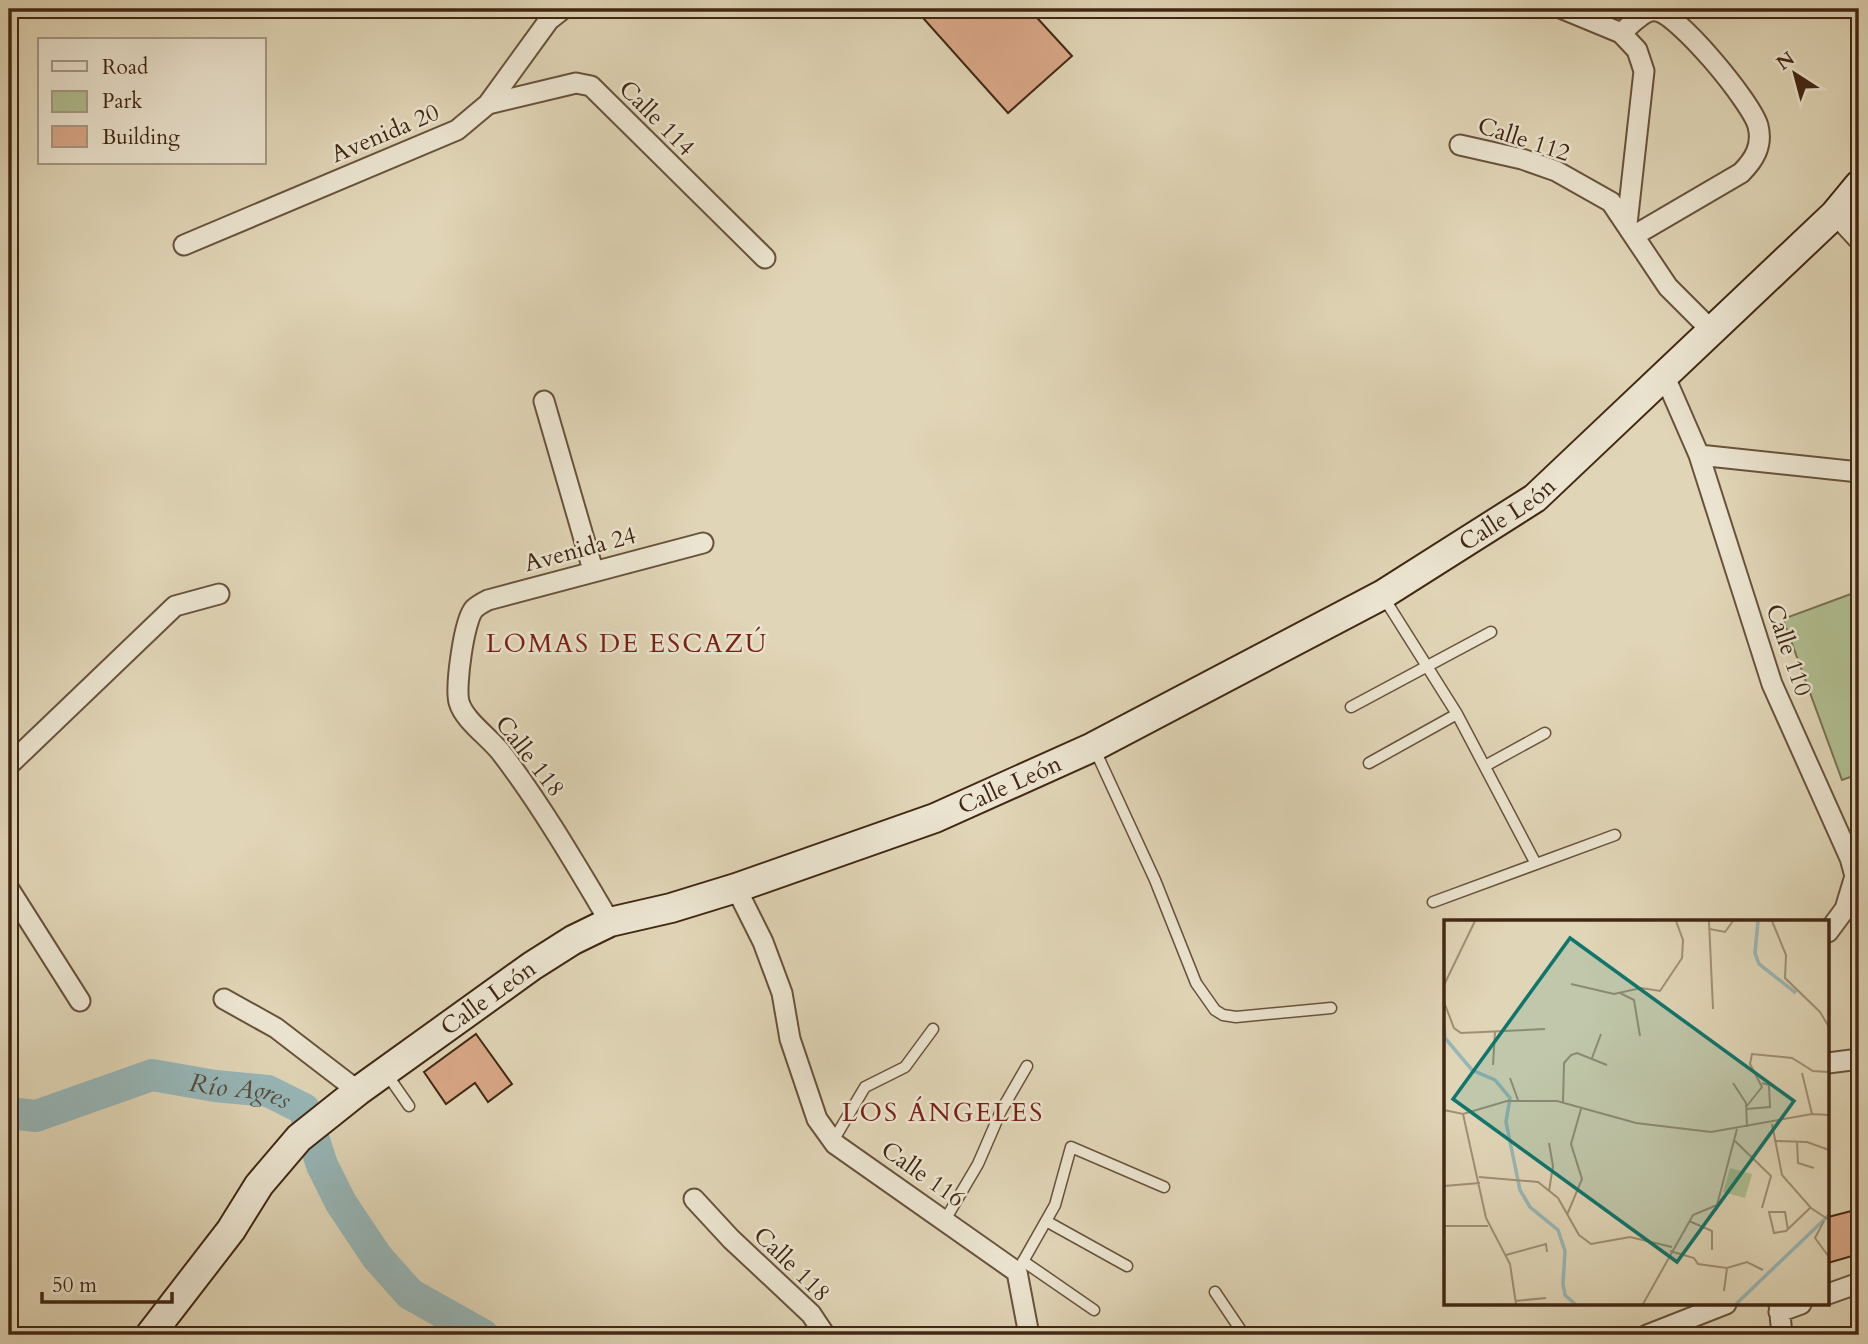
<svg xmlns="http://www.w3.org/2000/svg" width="1868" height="1344" viewBox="0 0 1868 1344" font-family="Cardo,serif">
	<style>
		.green { fill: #b0be90; stroke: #787252; stroke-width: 2 }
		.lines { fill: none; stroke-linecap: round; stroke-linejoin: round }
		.river { stroke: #97b6b7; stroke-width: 32 }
		.building { fill: #d9a787; stroke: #412713; stroke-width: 2 }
		.service-casing { stroke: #69523c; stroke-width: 13 }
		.minor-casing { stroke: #69523c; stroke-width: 23 }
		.secondary-casing { stroke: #412713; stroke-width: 32 }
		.service { stroke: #ebe4d0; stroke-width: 10 }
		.minor { stroke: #ebe4d0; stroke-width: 19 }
		.secondary { stroke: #ebe4d0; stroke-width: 28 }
		.labels { text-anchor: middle; stroke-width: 5; stroke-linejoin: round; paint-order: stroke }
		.street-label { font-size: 24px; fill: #412713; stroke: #ebe4d0 }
		.neighbourhood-label { font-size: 26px; letter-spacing: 2px; fill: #7a1f14; stroke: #ebe4d0 }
		.water-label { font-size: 26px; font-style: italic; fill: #564b3c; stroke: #ebe4d0 }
		.inset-river { fill: none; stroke: #97b6b7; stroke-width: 3.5 }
		.inset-road { fill: none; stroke: #a08f75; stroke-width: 2 }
		.view { fill: #0f766e; fill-opacity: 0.15; stroke: #0f766e; stroke-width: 3.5 }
		.inset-edge { fill: none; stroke: #412713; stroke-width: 3.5 }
	</style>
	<rect width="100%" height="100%" fill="#e0d5b6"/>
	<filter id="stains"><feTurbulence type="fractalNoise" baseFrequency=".00286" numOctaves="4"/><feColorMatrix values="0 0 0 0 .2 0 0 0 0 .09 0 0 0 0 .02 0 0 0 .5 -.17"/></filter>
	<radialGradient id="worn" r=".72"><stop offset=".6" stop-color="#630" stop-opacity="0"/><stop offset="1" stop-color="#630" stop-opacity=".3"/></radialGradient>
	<path class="green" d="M1859,591V774L1842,780L1783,619Z"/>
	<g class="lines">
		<path class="river" id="s1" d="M9,1113L36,1116L152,1075L215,1086L268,1091L304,1109L322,1165L341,1203L377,1257L410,1294L483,1335"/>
	</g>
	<path class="building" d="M915,9H1029L1072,56L1008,113Z
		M476,1034L512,1084L488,1102L475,1083L446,1104L424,1072Z
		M1859,1209V1254L1828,1263V1217Z"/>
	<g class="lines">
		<g class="service-casing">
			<path id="service" d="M1351,707L1491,632
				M1457,714L1536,864
				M1095,750L1155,880L1196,983L1215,1010L1223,1015L1236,1017L1331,1008
				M1369,763L1457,714L1384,598
				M1485,766L1545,733
				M1433,902L1615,835
				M386,1073L409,1106
				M833,1141L865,1087L905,1067L933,1029
				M945,1220L978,1164L1001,1111L1027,1066
				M1046,1221L1127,1266
				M1023,1261L1094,1310
				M1017,1272L1055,1205L1071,1147L1164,1187
				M1215,1292L1244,1335"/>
		</g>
		<g class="minor-casing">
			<path id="minor" d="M1563,9L1621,33L1637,50L1644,71L1627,224
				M1621,33C1630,26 1644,9 1656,11C1678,13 1752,103 1758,126C1763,146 1754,160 1741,173L1635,235
				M488,104L576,83L591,86L765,258
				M1460,145L1522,159L1556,171L1611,202L1668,287L1712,331
				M1835,214L1859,240
				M184,245L457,130L488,104L549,20L563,9
				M1665,377L1699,455L1772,684L1850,858L1855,876L1845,909L1828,932
				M544,401L593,570
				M1699,455L1859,472
				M9,765L175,606L219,594
				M736,888L763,942L782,993L790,1039L817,1119L835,1144L1017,1272L1029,1335
				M9,889L80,1001
				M610,922C576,865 543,808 503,755C492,739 464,721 459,702C455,687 464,620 474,609C478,605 484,602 488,600L703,543
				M224,999L276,1028L358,1091
				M1828,1063L1859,1059
				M694,1199L731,1239L811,1314L825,1335
				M1828,1294L1859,1283
				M1779,1304L1782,1335
				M1779,1312L1801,1304
				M1647,1335L1726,1304"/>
		</g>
		<g class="secondary-casing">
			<g id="secondary">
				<path id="s2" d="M150,1335L231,1230L259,1185L299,1138L358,1091L532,966L573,940L610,922L671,908L736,888L935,818L1093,747L1382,595L1535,498L1835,214L1859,185"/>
			</g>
		</g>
		<use href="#service" class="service"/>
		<use href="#minor" class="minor"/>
		<use href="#secondary" class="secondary"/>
	</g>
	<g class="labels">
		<g class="street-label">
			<text transform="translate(657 118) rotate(45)" y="8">Calle 114</text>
			<text transform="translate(385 133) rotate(-23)" y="8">Avenida 20</text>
			<text transform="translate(1524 139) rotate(18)" y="8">Calle 112</text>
			<text dy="8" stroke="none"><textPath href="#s2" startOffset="1617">Calle León</textPath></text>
			<text transform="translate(580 549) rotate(-15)" y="8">Avenida 24</text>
			<text transform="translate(1789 650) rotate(71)" y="8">Calle 110</text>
			<text transform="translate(530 756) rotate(52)" y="8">Calle 118</text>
			<text dy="8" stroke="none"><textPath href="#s2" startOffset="1050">Calle León</textPath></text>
			<text dy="8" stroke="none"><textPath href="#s2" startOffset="483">Calle León</textPath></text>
			<text transform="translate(923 1174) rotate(35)" y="8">Calle 116</text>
			<text transform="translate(792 1264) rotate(44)" y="8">Calle 118</text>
		</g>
		<g class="neighbourhood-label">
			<text x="627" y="652">LOMAS DE ESCAZÚ</text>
			<text x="943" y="1121">LOS ÁNGELES</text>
		</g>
		<g class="water-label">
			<text dy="9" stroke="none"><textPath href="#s1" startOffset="240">Río Agres</textPath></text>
		</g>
	</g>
	<g transform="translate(1444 920)">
		<rect width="385" height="385" fill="#e0d5b6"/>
		<path d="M286,248L308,254L301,278L279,272Z" fill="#b0be90"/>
		<path class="inset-river" d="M314,1L311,33L315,44L352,73M0,106L1,118L28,150L51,160L66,178L62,202L76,270L86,287L114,310L121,331L119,364L121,375L131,384M292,384L385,295"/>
		<path class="inset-road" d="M265,1L269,89M328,1L342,35L341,58L376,92L385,107M266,9L281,12L289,1M127,64L170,74L197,68L216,71L238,38L239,20L232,1M0,65L31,1M176,73L190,80L196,116M0,82L10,108L17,113L101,109M148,138L157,114M49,145L51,112M358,153L368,194M66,158L74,180M289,163L302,183L303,207M119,182L120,143L127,135L133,133L163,145M302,187L318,167L306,144L308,134L348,138L369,151L385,152M302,189L326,187L325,165L318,163M0,190L19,194L63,181H113L192,203L267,212L368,194L385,195M19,194L42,298L66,344L72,384M328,204L338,255L367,288L385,300M291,221L327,256L318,288M330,221L363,222L385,230M353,221L354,243L370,248M35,257L94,262L114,278L135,315L147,324L186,317L228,327M0,266L36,263M105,271L109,246L105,223M123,295L138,259L127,224L137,189M245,301L268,311V330M380,301L371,318L385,337M0,306H44M344,310L341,292H325L330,313L342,311L366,288M226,331L250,338L254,344L283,348L303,342L319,350M62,335L102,324L103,332M280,371L283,348M71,381L102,378M199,384L249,295L273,285L293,209"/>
		<path class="view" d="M126,18L350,181L233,342L9,179Z"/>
		<rect width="385" height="385" class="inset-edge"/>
	</g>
	<rect width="1868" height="1344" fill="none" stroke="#e0d5b6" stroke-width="35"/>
	<rect x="10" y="10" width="1847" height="1323" fill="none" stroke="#412713" stroke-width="3.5"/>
	<rect x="18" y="18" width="1833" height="1309" fill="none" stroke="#412713" stroke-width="2"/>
	<rect x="38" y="38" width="228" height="126" fill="#ebe4d0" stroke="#a79884" stroke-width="2"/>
	<rect x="52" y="61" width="35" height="10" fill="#ebe4d0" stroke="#a79884" stroke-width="2"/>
	<text x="102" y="74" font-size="21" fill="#412713">Road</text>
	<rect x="52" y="91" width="35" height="21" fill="#b0be90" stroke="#a79884" stroke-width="2"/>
	<text x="102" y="108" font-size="21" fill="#412713">Park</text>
	<rect x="52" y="126" width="35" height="21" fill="#d9a787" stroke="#a79884" stroke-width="2"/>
	<text x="102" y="144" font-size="21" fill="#412713">Building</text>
	<g transform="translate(1795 74) rotate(324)" stroke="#ebe4d0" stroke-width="5" paint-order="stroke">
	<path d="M0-5L12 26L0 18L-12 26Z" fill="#412713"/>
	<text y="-10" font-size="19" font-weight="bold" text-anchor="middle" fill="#412713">N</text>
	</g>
	<path d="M42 1292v10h130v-10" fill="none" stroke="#412713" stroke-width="3.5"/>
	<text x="52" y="1292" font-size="21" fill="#412713" stroke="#ebe4d0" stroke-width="5" paint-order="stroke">50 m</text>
	<rect width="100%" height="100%" filter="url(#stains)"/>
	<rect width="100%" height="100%" fill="url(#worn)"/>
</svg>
